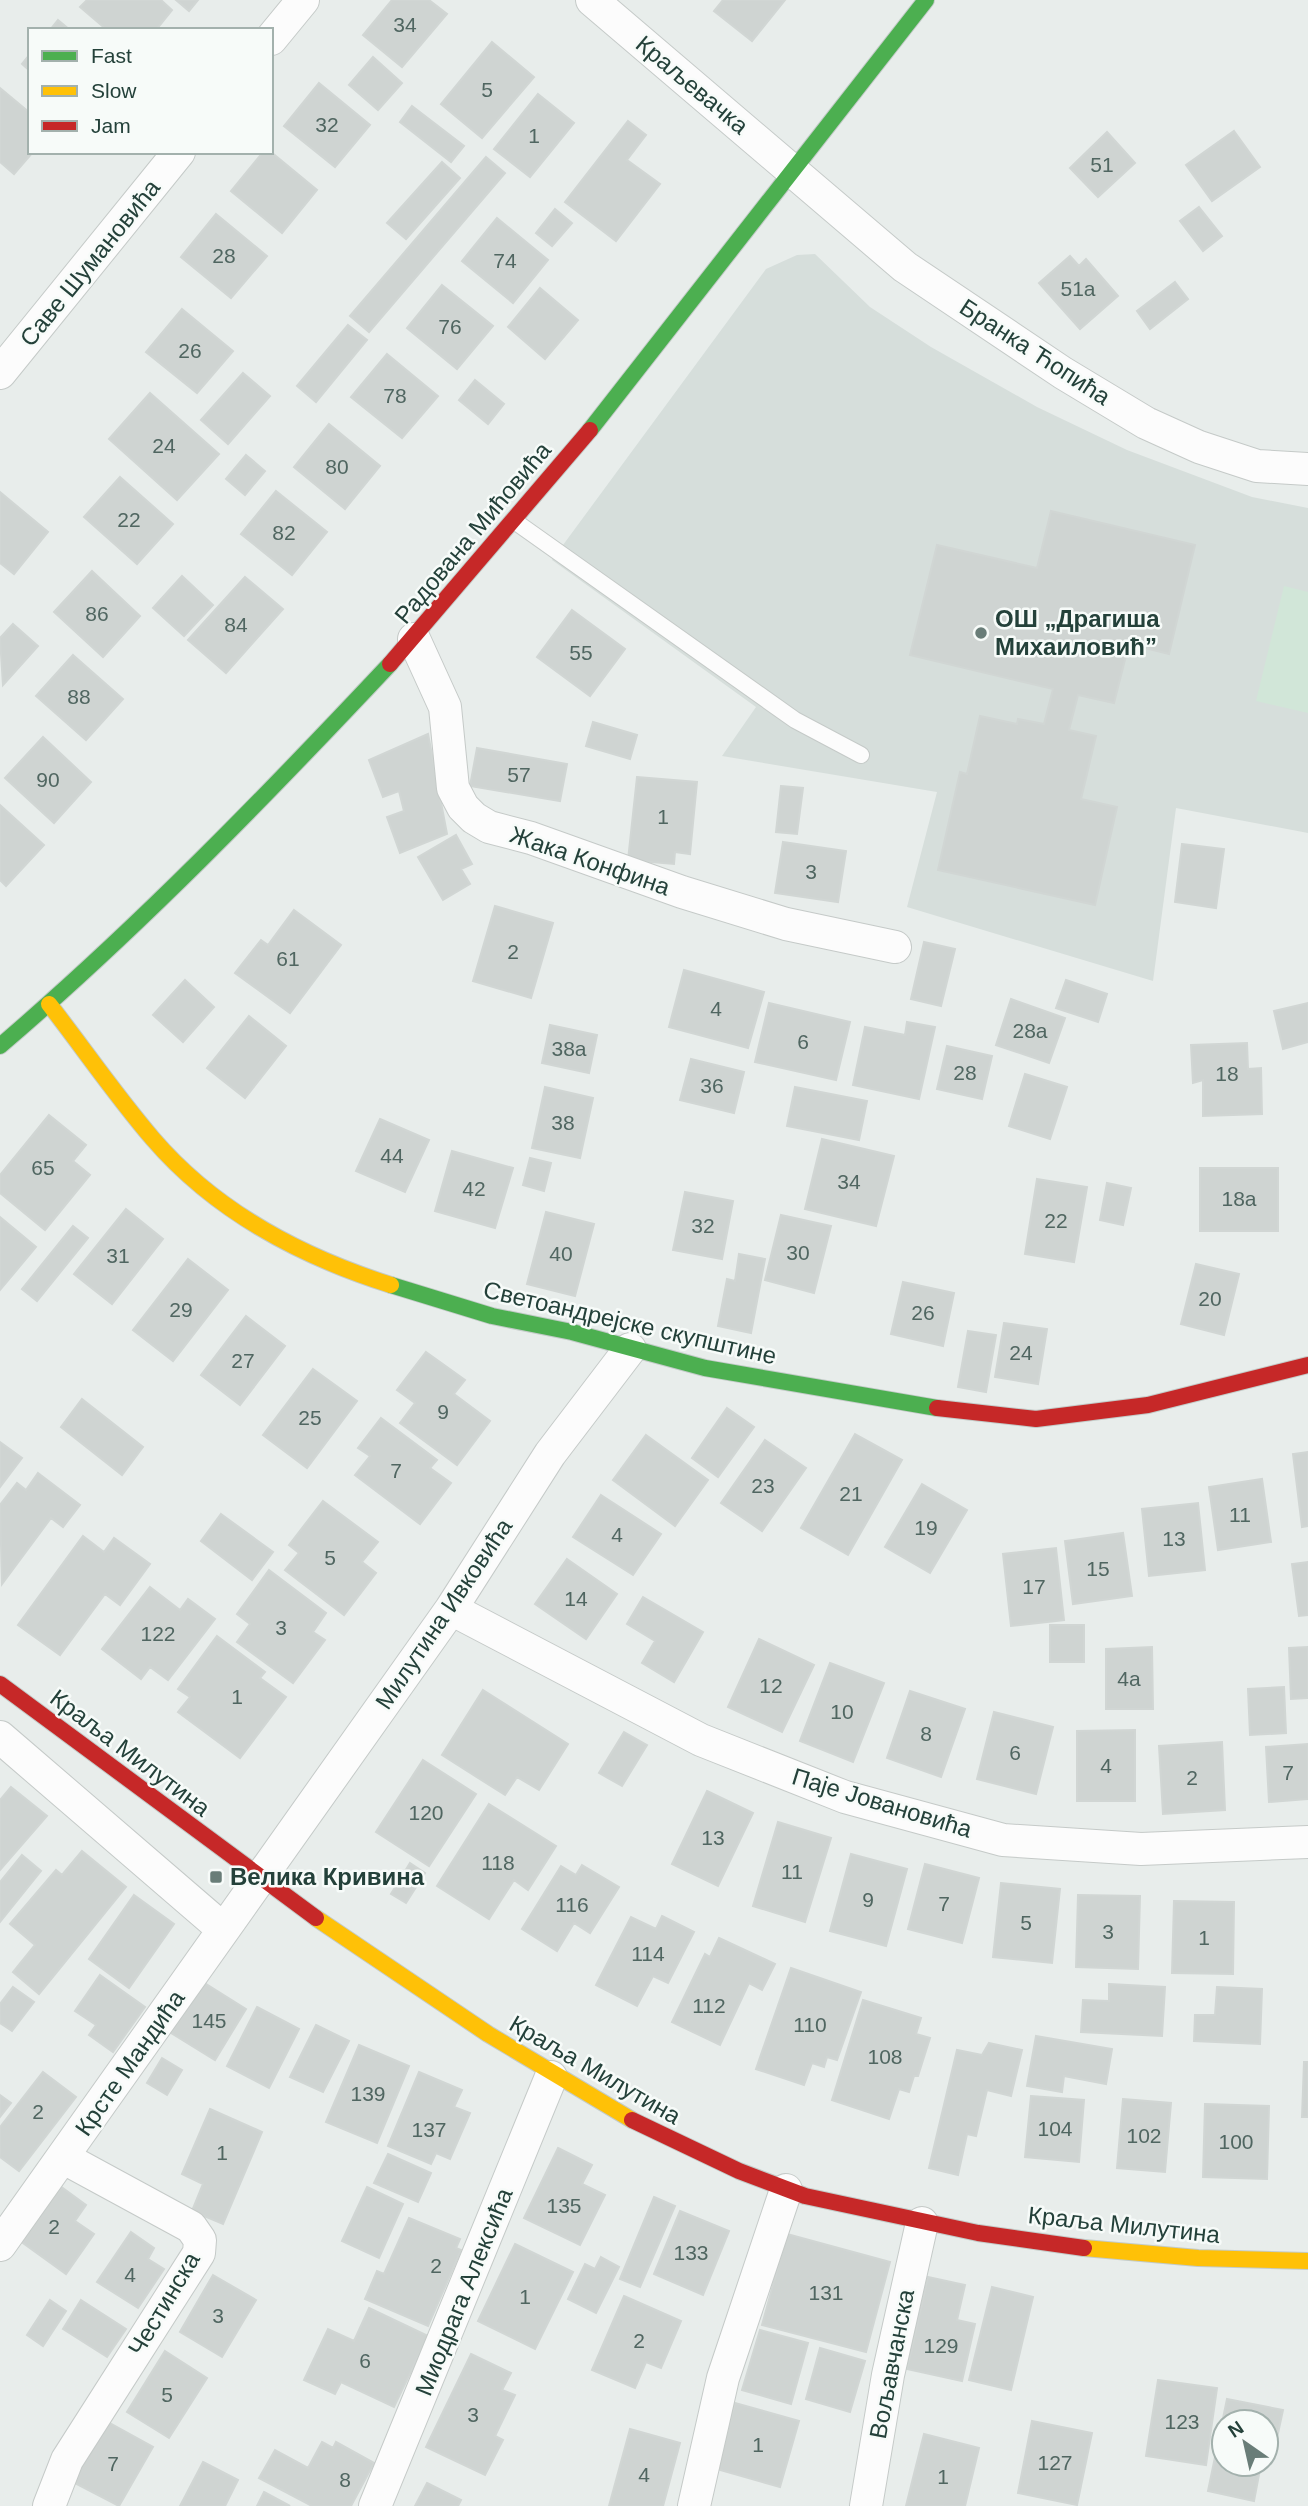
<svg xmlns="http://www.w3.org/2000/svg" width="1308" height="2506" viewBox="0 0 1308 2506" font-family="Helvetica,sans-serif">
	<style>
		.built { fill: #d6dedb }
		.green { fill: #d1e6d8 }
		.building { fill: #cfd4d2; stroke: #d1d6d4; stroke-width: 2 }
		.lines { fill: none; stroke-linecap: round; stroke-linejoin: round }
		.lane-casing { stroke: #c5cac8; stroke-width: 18 }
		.street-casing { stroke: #c5cac8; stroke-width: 34 }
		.fast-casing { stroke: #c3cbc8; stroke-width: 18 }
		.slow-casing { stroke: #c3cbc8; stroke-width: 18 }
		.jam-casing { stroke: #c3cbc8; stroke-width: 18 }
		.lane { stroke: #fcfcfc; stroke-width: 16 }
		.street { stroke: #fcfcfc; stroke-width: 32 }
		.fast { stroke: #4caf50; stroke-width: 16 }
		.slow { stroke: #ffc107; stroke-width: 16 }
		.jam { stroke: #c62828; stroke-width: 16 }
		.poi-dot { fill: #697d78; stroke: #f7fbf9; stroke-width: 2.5 }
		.labels { text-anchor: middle; stroke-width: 5; stroke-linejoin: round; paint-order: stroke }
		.number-label { font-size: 21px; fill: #506661 }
		.street-label { font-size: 24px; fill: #24413a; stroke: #f7fbf9 }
		.poi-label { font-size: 24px; font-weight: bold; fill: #24413a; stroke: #f7fbf9; text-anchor: start }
	</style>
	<rect width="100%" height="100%" fill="#e8edeb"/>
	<path class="built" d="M815,254L870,307L931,347L1037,407L1127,450L1252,497L1308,508V833L1176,808L1153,981L907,907L937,792L722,756L756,707L552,560L766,269L797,255Z"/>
	<path class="green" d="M1284,586L1308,592V713L1256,701Z"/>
	<path class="building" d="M87,0H161L172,10L156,30H107L80,7Z
		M176,0H198L189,11Z
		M392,0H429L447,14L402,67L363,35Z
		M723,0H785L752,41L714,11Z
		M58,20L70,30H50Z
		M492,42L534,77L482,138L441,104Z
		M30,54V71L22,64Z
		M373,57L402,83L378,110L349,85Z
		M319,83L370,125L335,167L284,126Z
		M0,88L30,113V152H33L14,174L0,162Z
		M538,94L574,123L530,177L494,149Z
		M412,106L464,146L451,162L400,122Z
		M628,121L646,135L627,160L660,184L616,241L565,202Z
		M1234,131L1260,167L1212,201L1186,165Z
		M1107,132L1135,163L1098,197L1070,168Z
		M263,152H271L317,190L282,233L231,191Z
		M486,157L505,173L369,332L350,316Z
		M442,162L460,178L406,239L387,223Z
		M1199,207L1222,236L1203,251L1180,221Z
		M555,209L572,223L552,246L536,233Z
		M216,214L267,256L231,298L181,257Z
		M497,218L548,260L513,303L462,261Z
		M1070,256L1079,266L1086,259L1118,296L1080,329L1039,283Z
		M1175,282L1188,299L1150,329L1137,311Z
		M442,285L493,326L457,369L407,328Z
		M540,288L578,320L545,359L508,327Z
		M182,309L233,351L197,393L146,352Z
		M348,325L367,340L316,402L297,386Z
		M387,354L438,396L402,438L351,397Z
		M243,373L270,396L228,444L201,420Z
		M475,380L504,404L488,424L459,400Z
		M150,393L219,454L177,500L109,439Z
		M329,424L380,466L345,509L294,467Z
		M246,455L265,471L245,495L226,479Z
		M120,477L173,524L137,564L84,517Z
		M276,491L327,532L292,575L241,534Z
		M0,492L48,532L14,574L0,563Z
		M1051,511L1195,545L1169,654L1129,644L1114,703L1078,695L1069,730L1096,736L1081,799L1117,807L1095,905L938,870L960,772L967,774L980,716L1017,724L1018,719L1044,724L1053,689L910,655L937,545L1037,568Z
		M92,571L140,616L103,657L54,612Z
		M182,576L213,605L184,636L153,608Z
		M245,577L283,609L226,673L188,640Z
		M572,610L625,649L590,696L537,657Z
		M13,624L38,646L3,685L0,638Z
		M73,655L123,699L86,740L36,696Z
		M593,722L637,735L630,759L586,746Z
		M428,734L447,834L400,853L387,817L404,811L399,791L383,797L369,760Z
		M43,737L91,782L54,823L5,778Z
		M477,748L567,764L560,801L470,786Z
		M637,777L697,782L690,854L675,852L674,864L628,860Z
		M781,786L803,788L797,834L776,832Z
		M0,805L44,845L6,886L0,880Z
		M456,835L472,864L461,869L470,884L443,900L418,857Z
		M783,842L846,851L838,902L775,893Z
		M1182,844L1224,849L1216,908L1175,902Z
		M495,906L553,923L531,998L473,981Z
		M294,910L341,945L290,1013L235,973L261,940L268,945Z
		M924,942L955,949L941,1006L911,999Z
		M684,970L764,992L748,1048L669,1027Z
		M185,980L214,1007L183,1042L153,1015Z
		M1066,980L1107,994L1098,1022L1056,1008Z
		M1011,999L1065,1018L1049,1063L996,1045Z
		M769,1003L850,1022L836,1080L755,1062Z
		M1308,1003V1042L1283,1049L1274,1011Z
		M249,1016L286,1046L245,1098L207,1068Z
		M907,1022L935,1027L919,1099L853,1085L865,1027L905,1035Z
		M550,1025L597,1035L589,1073L542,1063Z
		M1247,1043L1248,1069L1261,1068L1262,1114L1203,1116V1080L1193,1083L1191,1045Z
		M947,1046L992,1056L982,1099L937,1089Z
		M691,1059L744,1072L734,1113L680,1100Z
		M1025,1074L1067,1087L1050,1139L1009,1126Z
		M545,1087L593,1098L580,1158L532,1148Z
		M795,1087L867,1101L859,1140L787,1126Z
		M49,1115L86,1145L73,1161L90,1175L45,1230L0,1193V1175Z
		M380,1119L429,1140L405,1192L356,1171Z
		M822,1139L894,1156L876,1226L805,1209Z
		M452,1151L513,1168L495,1228L435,1211Z
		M530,1158L551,1163L544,1191L523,1185Z
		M1200,1168H1278V1231H1200Z
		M1037,1179L1087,1187L1074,1262L1025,1254Z
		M1107,1183L1131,1188L1123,1225L1100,1220Z
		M685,1192L733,1201L722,1259L673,1250Z
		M126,1209L163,1239L112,1304L74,1274Z
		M546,1212L594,1224L575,1296L527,1284Z
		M781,1215L831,1226L814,1293L765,1280Z
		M0,1217L36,1247L0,1290Z
		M73,1226L88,1238L37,1301L22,1289Z
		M739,1254L765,1259L751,1333L718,1326L727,1279L735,1281Z
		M188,1259L228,1290L173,1361L133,1330Z
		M1196,1264L1239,1274L1224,1335L1181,1324Z
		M903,1282L954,1293L943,1346L891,1334Z
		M246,1316L285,1346L240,1405L201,1375Z
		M1004,1323L1047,1329L1038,1384L995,1377Z
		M968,1331L996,1335L986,1392L958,1387Z
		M426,1352L465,1380L454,1394L490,1421L457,1465L400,1423L415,1403L397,1390Z
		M313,1369L357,1401L307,1468L263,1435Z
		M82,1399L143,1447L122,1475L61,1427Z
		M727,1408L754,1427L718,1477L692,1458Z
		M381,1418L437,1460L430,1468L451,1483L420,1524L355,1475L370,1456L358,1448Z
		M855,1434L902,1460L848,1555L801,1528Z
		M646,1435L708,1480L675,1526L613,1480Z
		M765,1440L806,1468L762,1531L721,1503Z
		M0,1442L22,1458L0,1487Z
		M1308,1452V1526L1302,1527L1293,1454Z
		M38,1473L80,1505L63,1527L51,1518L2,1584L0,1505L17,1483L26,1490Z
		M1262,1479L1271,1542L1218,1550L1209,1487Z
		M922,1484L967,1510L930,1573L885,1547Z
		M601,1495L661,1534L633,1575L573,1537Z
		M323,1501L378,1542L362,1562L376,1573L344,1615L285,1570L299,1553L289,1545Z
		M1198,1503L1205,1570L1149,1576L1142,1509Z
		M221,1514L273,1552L252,1580L201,1541Z
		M1123,1533L1132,1596L1073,1604L1065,1541Z
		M83,1536L104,1552L114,1538L150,1564L120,1605L105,1594L60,1655L18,1625Z
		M1056,1548L1064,1620L1011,1626L1003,1554Z
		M567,1559L617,1594L586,1639L535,1604Z
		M1308,1562V1615L1299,1616L1292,1564Z
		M269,1570L326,1613L313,1632L325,1640L293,1683L237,1642L250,1624L237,1614Z
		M150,1587L180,1610L188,1599L215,1619L168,1680L150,1667L141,1679L102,1649Z
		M643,1597L703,1632L674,1682L642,1663L655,1641L627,1624Z
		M1050,1625H1084V1662H1050Z
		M217,1636L265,1672L260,1678L286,1697L240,1758L178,1712L190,1697L178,1689Z
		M759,1639L814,1665L782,1732L728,1707Z
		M1152,1647L1153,1709H1106V1649Z
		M1308,1647V1698L1291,1699L1289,1648Z
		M830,1663L884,1683L853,1762L800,1741Z
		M1284,1687L1286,1733L1250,1735L1248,1689Z
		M483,1690L568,1744L539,1790L517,1777L505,1795L442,1755Z
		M910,1691L965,1709L941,1777L887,1758Z
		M994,1712L1053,1727L1036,1794L977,1779Z
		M1135,1730V1801H1077V1731Z
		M624,1732L647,1745L622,1786L599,1773Z
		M1222,1742L1225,1810L1163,1814L1159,1746Z
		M1308,1744V1799L1269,1802L1266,1747Z
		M423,1760L476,1794L429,1866L376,1832Z
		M11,1787L47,1816L0,1870V1800Z
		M707,1791L753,1813L718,1886L672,1864Z
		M489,1804L556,1846L528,1890L514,1880L489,1919L437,1886Z
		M778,1822L831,1838L805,1922L753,1906Z
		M82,1851L126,1887L39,1994L13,1972L35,1945L10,1924L56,1870L62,1875Z
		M851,1854L907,1869L886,1946L830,1931Z
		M22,1855L41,1871L0,1922V1882Z
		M410,1863L425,1873L406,1903L391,1894Z
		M925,1864L979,1878L962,1943L908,1929Z
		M582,1865L619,1887L590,1933L574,1923L557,1951L522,1929L561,1866L576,1875Z
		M1001,1883L1060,1889L1052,1963L993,1957Z
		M134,1895L174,1924L129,1988L89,1959Z
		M1078,1895L1140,1896L1138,1969L1076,1967Z
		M1174,1901L1234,1902L1233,1974L1172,1973Z
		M662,1916L694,1932L668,1983L653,1976L637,2006L596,1985L631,1917L656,1929Z
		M719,1938L775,1964L762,1990L749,1983L720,2045L672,2022L705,1954L710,1957Z
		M791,1968L861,1992L837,2060L827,2057L824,2067L812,2063L804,2085L756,2069Z
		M100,1975L145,2007L113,2052L89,2035L96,2025L75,2011Z
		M203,1982L246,2009L215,2060L171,2033Z
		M1109,1984L1165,1987L1162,2036L1081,2032L1083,2000L1109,2001Z
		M13,1987L34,2002L12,2031L0,2023V2004Z
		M1217,1987L1262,1989L1260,2044L1194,2041L1195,2015H1215Z
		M863,2000L921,2018L916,2034L930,2038L918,2076H914L909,2092L899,2089L889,2119L832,2100Z
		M257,2007L299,2029L269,2088L227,2066Z
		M316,2025L349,2041L323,2092L290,2077Z
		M1036,2036L1112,2049L1106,2084L1064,2076L1062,2092L1027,2086Z
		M989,2043L1022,2050L1011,2096L987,2090L976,2136L967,2134L958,2175L929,2168L957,2050L982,2055Z
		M359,2045L409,2066L377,2143L326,2122Z
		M162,2058L182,2070L167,2095L147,2083Z
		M1304,2062H1308V2117H1302Z
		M43,2072L76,2097L19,2171L0,2157V2127Z
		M419,2072L462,2090L454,2107L470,2113L450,2159L436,2153L431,2164L388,2146Z
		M0,2095L11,2103L0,2117Z
		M1031,2096L1084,2100L1079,2162L1025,2157Z
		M1123,2099L1171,2103L1165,2172L1117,2168Z
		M1205,2104L1269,2106L1267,2179L1203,2177Z
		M210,2109L262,2132L223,2224L192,2211L203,2184L182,2174Z
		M558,2148L592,2165L582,2184L605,2195L580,2245L524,2218Z
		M388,2154L431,2173L418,2202L374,2183Z
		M56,2183L86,2205L75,2221L94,2234L66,2274L16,2238Z
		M367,2187L403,2204L379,2258L342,2241Z
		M654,2197L675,2206L640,2287L620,2279Z
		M680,2211L729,2231L703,2295L654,2274Z
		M409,2218L460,2239L456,2248L461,2250L428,2326L365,2299L377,2271L384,2274Z
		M131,2232L154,2248L148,2259L164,2269L138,2308L97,2282Z
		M787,2234L890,2262L866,2352L762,2325Z
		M515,2244L573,2272L535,2349L478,2321Z
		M601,2257L619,2267L596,2313L568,2299L585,2264L595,2269Z
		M213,2275L256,2300L222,2357L180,2332Z
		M928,2277L965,2285L957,2320L975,2324L962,2381L907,2369Z
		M992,2287L1033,2297L1011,2390L969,2380Z
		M624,2296L681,2321L661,2368L646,2362L635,2388L592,2370Z
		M50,2300L66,2311L43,2346L27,2335Z
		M81,2300L126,2329L107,2357L63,2329Z
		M369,2308L428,2336L394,2407L341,2382L335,2394L304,2380L328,2329L354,2341Z
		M760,2330L808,2343L791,2404L742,2390Z
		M820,2348L865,2361L850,2412L806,2399Z
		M165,2351L207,2378L169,2438L127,2412Z
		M471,2354L511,2373L502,2390L515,2395L495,2436L503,2440L485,2475L426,2447Z
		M1158,2380L1217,2388L1206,2465L1146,2456Z
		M1227,2399L1283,2410L1274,2452L1266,2450V2422H1224V2464H1261L1254,2501L1208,2491Z
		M735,2403L799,2421L780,2487L717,2469Z
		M1032,2421L1092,2433L1077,2505L1018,2493Z
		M108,2422L153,2447L119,2506L73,2482Z
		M630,2429L680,2443L663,2506H609Z
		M924,2434L979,2448L965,2506H906Z
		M322,2442L333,2448L336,2442L374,2463L351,2506H312L259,2478L275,2450L308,2468Z
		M203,2462L238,2480L225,2506H180Z
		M427,2483L461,2500L458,2506H415Z
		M264,2492L290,2506H257Z"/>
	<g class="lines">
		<g class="lane-casing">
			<path id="lane" d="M513,520L795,720L861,755"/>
		</g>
		<g class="street-casing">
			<path id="street" d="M592,0L905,267L1063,373L1146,423L1199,447L1257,466L1308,469
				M271,39L303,0
				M0,373L179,152
				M414,639L445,707L453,788L463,807L474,818L489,827L531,838L682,892L786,924L895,947
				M451,1609L701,1740L845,1797L1003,1840L1141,1849L1308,1842
				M0,1737L223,1929
				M0,2245L451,1609L550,1454L630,1349
				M49,2506L67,2460L199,2253L200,2240L191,2227L64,2158
				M375,2506L551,2077
				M694,2506L723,2378L786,2190
				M866,2506L888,2375L922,2223"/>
		</g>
		<g class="fast-casing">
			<path id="fast" d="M590,430L926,0
				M0,1046C138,928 266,796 390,664
				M391,1285L492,1316L572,1332L705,1368L937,1408"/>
		</g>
		<g class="slow-casing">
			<path id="slow" d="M49,1004C84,1049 116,1096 153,1139C215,1211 302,1257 391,1285
				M316,1918L488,2034L632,2120
				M1084,2248L1198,2258L1308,2261"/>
		</g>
		<g class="jam-casing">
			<path id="jam" d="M390,664L590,430
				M937,1408L1036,1419L1148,1405L1308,1365
				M0,1684L316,1918
				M632,2120L739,2171L805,2196L978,2233L1084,2248"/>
		</g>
		<use href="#lane" class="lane"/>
		<use href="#street" class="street"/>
		<use href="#fast" class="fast"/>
		<use href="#slow" class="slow"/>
		<use href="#jam" class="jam"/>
	</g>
	<g class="poi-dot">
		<circle cx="981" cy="633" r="7"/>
		<rect x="209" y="1870" width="14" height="14" rx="3.5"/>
	</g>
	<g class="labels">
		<g class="number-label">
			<text x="405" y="32">34</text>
			<text x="487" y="97">5</text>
			<text x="327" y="132">32</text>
			<text x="534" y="143">1</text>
			<text x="1102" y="172">51</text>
			<text x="224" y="263">28</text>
			<text x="505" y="268">74</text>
			<text x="1078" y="296">51a</text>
			<text x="450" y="334">76</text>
			<text x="190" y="358">26</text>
			<text x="395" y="403">78</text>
			<text x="164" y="453">24</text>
			<text x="337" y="474">80</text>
			<text x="129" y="527">22</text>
			<text x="284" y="540">82</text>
			<text x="97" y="621">86</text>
			<text x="236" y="632">84</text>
			<text x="581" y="660">55</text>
			<text x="79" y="704">88</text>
			<text x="519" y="782">57</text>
			<text x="48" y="787">90</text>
			<text x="663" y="824">1</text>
			<text x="811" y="879">3</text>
			<text x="513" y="959">2</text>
			<text x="288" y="966">61</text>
			<text x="716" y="1016">4</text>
			<text x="1030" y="1038">28a</text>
			<text x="803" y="1049">6</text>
			<text x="569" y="1056">38a</text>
			<text x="965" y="1080">28</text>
			<text x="1227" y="1081">18</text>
			<text x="712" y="1093">36</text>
			<text x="563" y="1130">38</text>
			<text x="392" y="1163">44</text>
			<text x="43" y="1175">65</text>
			<text x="849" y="1189">34</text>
			<text x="474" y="1196">42</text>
			<text x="1239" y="1206">18a</text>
			<text x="1056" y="1228">22</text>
			<text x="703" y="1233">32</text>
			<text x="798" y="1260">30</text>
			<text x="561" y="1261">40</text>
			<text x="118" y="1263">31</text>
			<text x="1210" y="1306">20</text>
			<text x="181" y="1317">29</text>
			<text x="923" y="1320">26</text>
			<text x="1021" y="1360">24</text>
			<text x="243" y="1368">27</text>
			<text x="443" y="1419">9</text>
			<text x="310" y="1425">25</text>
			<text x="396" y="1478">7</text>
			<text x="763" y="1493">23</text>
			<text x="851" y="1501">21</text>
			<text x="1240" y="1522">11</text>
			<text x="926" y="1535">19</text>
			<text x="617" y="1542">4</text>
			<text x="1174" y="1546">13</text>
			<text x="330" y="1565">5</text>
			<text x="1098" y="1576">15</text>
			<text x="1034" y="1594">17</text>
			<text x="576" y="1606">14</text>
			<text x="281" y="1635">3</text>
			<text x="158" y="1641">122</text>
			<text x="1129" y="1686">4a</text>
			<text x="771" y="1693">12</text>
			<text x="237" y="1704">1</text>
			<text x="842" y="1719">10</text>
			<text x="926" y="1741">8</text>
			<text x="1015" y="1760">6</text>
			<text x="1106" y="1773">4</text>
			<text x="1288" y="1780">7</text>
			<text x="1192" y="1785">2</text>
			<text x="426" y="1820">120</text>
			<text x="713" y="1845">13</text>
			<text x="498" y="1870">118</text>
			<text x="792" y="1879">11</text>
			<text x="868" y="1907">9</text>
			<text x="944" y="1911">7</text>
			<text x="572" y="1912">116</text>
			<text x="1026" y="1930">5</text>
			<text x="1108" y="1939">3</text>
			<text x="1204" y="1945">1</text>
			<text x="648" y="1961">114</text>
			<text x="709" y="2013">112</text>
			<text x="209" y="2028">145</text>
			<text x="810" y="2032">110</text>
			<text x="885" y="2064">108</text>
			<text x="368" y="2101">139</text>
			<text x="38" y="2119">2</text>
			<text x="1055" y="2136">104</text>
			<text x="429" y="2137">137</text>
			<text x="1144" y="2143">102</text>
			<text x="1236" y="2149">100</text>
			<text x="222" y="2160">1</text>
			<text x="564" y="2213">135</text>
			<text x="54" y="2234">2</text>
			<text x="691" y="2260">133</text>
			<text x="436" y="2273">2</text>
			<text x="130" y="2282">4</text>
			<text x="826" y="2300">131</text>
			<text x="525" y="2304">1</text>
			<text x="218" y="2323">3</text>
			<text x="639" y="2348">2</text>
			<text x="941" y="2353">129</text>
			<text x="365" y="2368">6</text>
			<text x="167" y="2402">5</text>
			<text x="473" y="2422">3</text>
			<text x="1182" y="2429">123</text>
			<text x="758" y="2452">1</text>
			<text x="1055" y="2470">127</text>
			<text x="113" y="2471">7</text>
			<text x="644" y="2482">4</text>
			<text x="943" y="2484">1</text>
			<text x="345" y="2487">8</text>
		</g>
		<g class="street-label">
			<text transform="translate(692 85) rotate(40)" y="8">Краљевачка</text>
			<text transform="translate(90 263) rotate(-51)" y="8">Саве Шумановића</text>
			<text transform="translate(1035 352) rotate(33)" y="8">Бранка Ћопића</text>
			<text transform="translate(473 533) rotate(-50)" y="8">Радована Мићовића</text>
			<text transform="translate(590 861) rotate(19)" y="8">Жака Конфина</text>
			<text transform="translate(630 1323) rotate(13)" y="8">Светоандрејске скупштине</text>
			<text transform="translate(444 1614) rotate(-56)" y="8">Милутина Ивковића</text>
			<text transform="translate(130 1753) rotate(37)" y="8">Краља Милутина</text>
			<text transform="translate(882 1803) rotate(17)" y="8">Паје Јовановића</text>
			<text transform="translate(130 2063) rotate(-55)" y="8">Крсте Мандића</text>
			<text transform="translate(595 2070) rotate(30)" y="8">Краља Милутина</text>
			<text transform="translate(1124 2225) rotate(6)" y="8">Краља Милутина</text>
			<text transform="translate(464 2292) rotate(-68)" y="8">Миодрага Алексића</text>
			<text transform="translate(164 2304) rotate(-59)" y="8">Честинска</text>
			<text transform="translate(892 2364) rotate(-79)" y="8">Вољавчанска</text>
		</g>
		<g class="poi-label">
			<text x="995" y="627">ОШ „Драгиша<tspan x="995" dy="28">Михаиловић”</tspan></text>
			<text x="230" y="1885">Велика Кривина</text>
		</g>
	</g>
	<rect x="28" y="28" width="245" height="126" fill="#f7fbf9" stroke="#a3b1ad" stroke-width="2"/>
	<rect x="42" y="51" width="35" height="10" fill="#4caf50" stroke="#a3b1ad" stroke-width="2"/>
	<text x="91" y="63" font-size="21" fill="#24413a">Fast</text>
	<rect x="42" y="86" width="35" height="10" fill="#ffc107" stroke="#a3b1ad" stroke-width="2"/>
	<text x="91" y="98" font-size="21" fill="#24413a">Slow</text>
	<rect x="42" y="121" width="35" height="10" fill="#c62828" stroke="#a3b1ad" stroke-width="2"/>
	<text x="91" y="133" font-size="21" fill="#24413a">Jam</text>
	<g transform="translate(1245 2443) rotate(326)"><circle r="33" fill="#f7fbf9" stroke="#a3b1ad" stroke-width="2"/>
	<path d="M0-5L12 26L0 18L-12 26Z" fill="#697d78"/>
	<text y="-10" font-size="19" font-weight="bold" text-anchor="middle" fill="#24413a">N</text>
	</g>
</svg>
